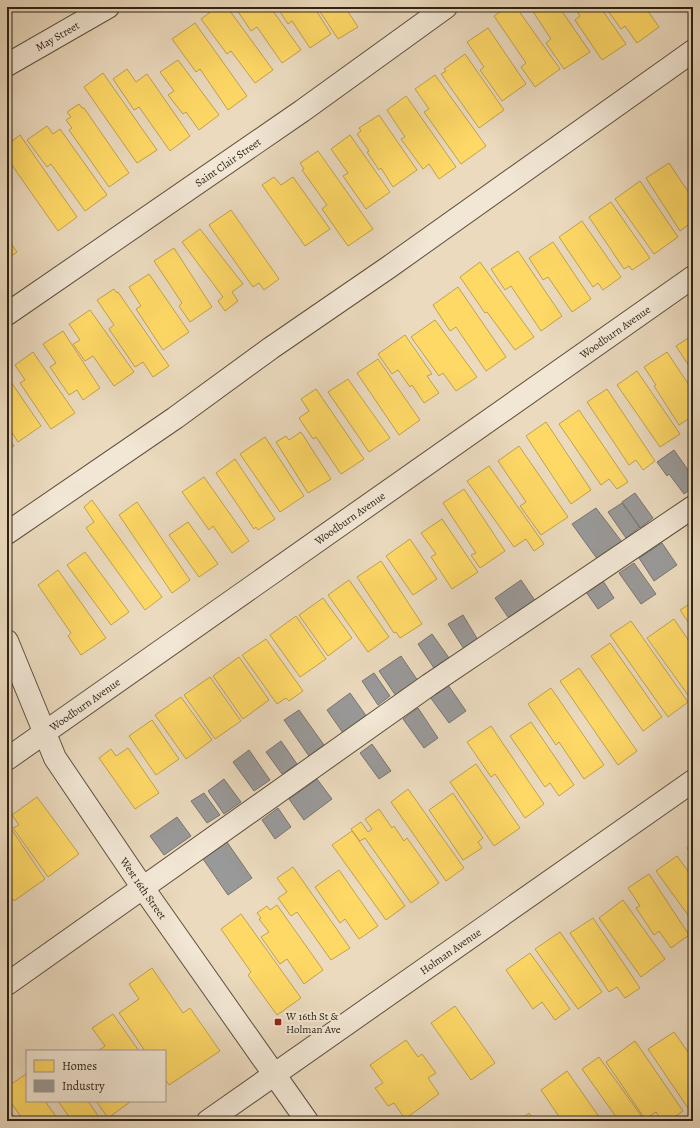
<svg xmlns="http://www.w3.org/2000/svg" width="700" height="1128" viewBox="0 0 700 1128" font-family="Alegreya,serif">
	<style>
		.homes { fill: #ffd966; stroke: #c0a24d }
		.industry { fill: #999; stroke: #797571 }
		.lines { fill: none; stroke-linecap: round; stroke-linejoin: round }
		.minor-casing { stroke: #5c503e; stroke-width: 24 }
		.minor { stroke: #f2e7d5; stroke-width: 22 }
		.poi-dot { fill: #8f2418; stroke: #f2e7d5; stroke-width: 1.5 }
		.labels { text-anchor: middle; stroke-width: 4; stroke-linejoin: round; paint-order: stroke }
		.street-label { font-size: 11px; fill: #2d2213; stroke: #f2e7d5 }
		.poi-label { font-size: 11px; fill: #2d2213; stroke: #f2e7d5; text-anchor: start }
	</style>
	<rect width="100%" height="100%" fill="#ebdabe"/>
	<filter id="stains"><feTurbulence type="fractalNoise" baseFrequency=".005" numOctaves="4"/><feColorMatrix values="0 0 0 0 .2 0 0 0 0 .09 0 0 0 0 .02 0 0 0 .5 -.17"/></filter>
	<radialGradient id="worn" r=".72"><stop offset=".6" stop-color="#630" stop-opacity="0"/><stop offset="1" stop-color="#630" stop-opacity=".3"/></radialGradient>
	<path class="homes" d="M217,7H227L273,70L255,83L231,51L227,54L201,19Z
		M240,7H270L301,50L282,63L257,27L251,31L237,10Z
		M277,7H314L331,34L310,48L292,21L288,24Z
		M317,7H345L358,27L338,39Z
		M507,7H516L560,69L535,87L521,67L526,63L494,16Z
		M530,7H559L590,52L564,69L546,43L551,39Z
		M574,7H600L626,44L602,60L575,20L580,16Z
		M607,7H645L659,27L637,43L625,26L621,29L606,8Z
		M195,23L247,96L228,110L200,69L196,72L172,39Z
		M488,28L526,84L502,101L480,70L484,67L467,42Z
		M465,54L504,110L479,128L441,74L446,71L444,69Z
		M178,60L219,115L199,130L186,112L183,114L168,95L174,91L160,72Z
		M127,69L136,82L147,74L190,136L170,151L139,107L134,110L113,79Z
		M103,73L157,150L137,163L84,87Z
		M435,75L486,146L461,164L424,112L429,109L415,89Z
		M406,96L456,167L439,179L429,164L423,169L401,139L405,137L387,110Z
		M79,104L82,108H84L129,173L109,187L69,130L72,128L66,120L71,117L67,112Z
		M379,115L417,170L393,187L381,168L379,170L367,152L369,151L357,134L361,131L359,128Z
		M47,126L53,134L60,129L107,195L85,211L51,164L47,167L27,140Z
		M20,135L77,217L58,231L7,158V145Z
		M350,135L390,192L366,209L343,176L348,173L331,149Z
		M318,151L373,229L348,246L322,209L327,205L302,170L304,169L300,163Z
		M669,163L693,199V227L690,229L688,225L680,231L646,178Z
		M274,177L281,185L293,177L330,229L305,246L262,185Z
		M640,181L678,237L654,254L615,199Z
		M611,202L650,258L632,270L629,266L624,269L589,217Z
		M231,210L279,279L264,290L259,283L253,287L209,225Z
		M582,221L621,277L603,290L598,283L593,287L559,237Z
		M200,229L243,284L232,292L238,301L225,311L218,301L223,297L182,242Z
		M7,238L17,252L7,259Z
		M553,242L591,299L572,312L548,277L543,280L529,258Z
		M174,248L212,307L190,322L179,306L182,303L154,261Z
		M518,251L562,316L541,331L511,286L505,290L491,269Z
		M480,262L534,337L515,350L487,312L485,313L460,277Z
		M149,274L189,332L163,350L136,309L141,306L129,287Z
		M458,287L506,357L486,371L456,327L450,331L433,305Z
		M114,289L117,293L118,292L169,366L153,377L143,362L135,367L109,329L114,325L97,300Z
		M90,310L134,372L114,386L93,356L85,361L73,344L80,340L69,324Z
		M435,320L477,377L456,391L443,373L439,376L411,337Z
		M63,331L100,388L83,400L77,390L69,395L50,367L56,363L43,344Z
		M405,335L432,374L427,376L439,393L424,403L412,385L410,387L398,370L392,374L378,354Z
		M693,335V372L676,346Z
		M33,352L75,413L51,429L20,383L25,380L15,365Z
		M667,352L693,391V416L679,425L654,386L656,385L644,367Z
		M378,359L420,420L399,435L357,373Z
		M637,371L680,434L660,447L617,385Z
		M7,376L41,426L18,442L7,425Z
		M348,379L390,438L369,452L328,392Z
		M316,389L364,459L341,474L316,437L313,439L299,418L309,411L301,399Z
		M607,389L655,461L643,470L636,460L629,465L587,402Z
		M579,410L628,482L617,489L609,479L601,485L559,424Z
		M546,422L591,490L571,504L526,436Z
		M301,432L331,479L308,493L276,442L286,436L289,440Z
		M7,436L14,446L7,450Z
		M265,437L304,496L280,512L240,454Z
		M519,446L568,517L541,535L520,506L526,502L498,461Z
		M235,459L275,519L258,530L256,527L254,529L216,473Z
		M489,466L544,544L534,551L526,539L514,547L467,481Z
		M204,477L249,541L232,553L213,526L209,530L182,492Z
		M464,489L505,551L480,568L471,555L476,553L443,503Z
		M92,500L162,597L145,610L86,528L94,522L84,507Z
		M137,502L190,580L172,593L119,515Z
		M442,519L478,572L452,589L431,557L436,554L421,533Z
		M188,522L218,564L199,577L169,535Z
		M410,539L437,579L413,595L386,556Z
		M85,552L129,612L111,625L67,565Z
		M381,561L422,624L400,638L396,632L394,633L357,577Z
		M58,570L106,638L81,655L68,636L71,633L38,585Z
		M349,580L389,637L368,652L328,595Z
		M323,598L352,638L328,656L299,615Z
		M693,602V629L680,610Z
		M296,616L326,659L300,677L270,635Z
		M674,619L693,647V702L647,638Z
		M631,621L688,702L668,717L610,635Z
		M266,639L303,691L289,701L286,698L277,704L242,655Z
		M610,643L662,717L643,731L591,656Z
		M239,657L269,700L243,719L213,676Z
		M579,668L637,751L618,765L560,681Z
		M210,677L241,721L215,739L184,695Z
		M551,688L604,765L584,779L559,742L556,745L528,704Z
		M181,697L212,740L186,759L155,715Z
		M152,720L179,759L156,775L129,736Z
		M531,722L574,785L559,796L550,783L545,787L510,736Z
		M491,726L544,804L525,818L495,774L491,777L467,742Z
		M128,748L159,793L135,809L99,758L111,749L116,756Z
		M476,764L520,828L494,846L450,782Z
		M408,789L464,868L446,881L391,802Z
		M453,793L483,838L478,842L482,848L463,860L429,810Z
		M37,797L79,854L48,877L13,828L19,825L12,815Z
		M379,809L392,828L394,826L404,841L407,838L439,883L411,903L365,838L360,841L351,829L361,822L368,832L372,829L365,819Z
		M7,828L10,832L12,830L45,879L14,901L7,891Z
		M352,831L405,906L386,920L332,845Z
		M693,844V857L687,848Z
		M677,856L693,878V922L656,871Z
		M293,867L350,948L331,960L297,912L291,916L278,898L287,892L277,878Z
		M339,870L378,926L359,939L345,919L340,923L315,887Z
		M649,874L689,935L671,948L659,931L654,935L636,908L640,906L628,888Z
		M623,900L665,959L641,977L599,918Z
		M277,905L323,970L304,984L287,959L280,964L261,937L269,932L259,919L261,918L257,913L267,906L270,910Z
		M241,914L301,998L277,1015L248,975L251,972L221,929Z
		M593,918L640,988L625,998L617,987L609,992L570,933Z
		M560,932L602,992L578,1009L535,949Z
		M530,953L570,1009L555,1020L542,1002L533,1009L506,970Z
		M152,968L183,1013L190,1008L220,1051L169,1085L165,1079V1051H145L119,1013L139,999L129,984Z
		M455,1006L495,1063L471,1080L431,1023Z
		M113,1014L139,1051H98L105,1046L92,1028Z
		M674,1032L693,1059V1108L690,1111L648,1049Z
		M406,1040L418,1057L422,1054L436,1073L428,1078L439,1094L405,1119L394,1103L388,1106L375,1088L383,1083L370,1065Z
		M635,1041L683,1111L669,1121H662L656,1112L645,1119L606,1062Z
		M599,1057L645,1121H619L582,1069Z
		M567,1071L602,1121H562L541,1090Z
		M26,1074L27,1076V1101H45L59,1121H24L7,1097V1087Z
		M58,1101H88L101,1120L99,1121H72Z
		M96,1101H129L130,1102L108,1118Z
		M7,1107L17,1121H7Z
		M529,1113L535,1121H518Z"/>
	<path class="industry" d="M693,438V449L688,442Z
		M674,450L693,477V487L684,494L669,474L667,476L657,462Z
		M635,493L653,518L640,528L622,502Z
		M622,503L640,527L626,538L608,512Z
		M596,508L622,542L598,560L572,524Z
		M662,543L677,565L654,581L639,558Z
		M634,563L656,594L641,604L619,573Z
		M521,580L536,602L510,620L495,598Z
		M603,581L614,598L598,609L586,592Z
		M463,615L478,640L464,649L448,624Z
		M432,634L449,658L434,668L418,644Z
		M401,656L418,681L396,696L379,671Z
		M374,673L390,696L378,705L362,681Z
		M448,685L466,711L449,723L430,697Z
		M350,693L367,717L343,733L327,710Z
		M418,708L438,738L424,748L403,719Z
		M299,710L324,745L309,756L284,720Z
		M281,741L297,764L282,774L266,752Z
		M372,744L391,771L379,779L360,753Z
		M249,750L270,780L254,791L233,762Z
		M224,779L241,802L224,814L208,791Z
		M317,779L332,799L304,820L289,799Z
		M204,793L220,815L207,823L191,801Z
		M278,808L291,827L275,839L262,820Z
		M177,817L191,836L164,855L150,836Z
		M227,842L252,878L228,895L203,859Z"/>
	<g class="lines">
		<g class="minor-casing">
			<g id="minor">
				<path id="s1" d="M7,65L108,7"/>
				<path id="s2" d="M7,314L302,111L446,7"/>
				<path d="M7,533L175,418L271,348L389,267L693,51"/>
				<path id="s3" d="M7,641L55,758L143,888L307,1121"/>
				<path id="s4" d="M7,759L693,277"/>
				<path d="M7,984L429,685L693,507"/>
				<path id="s5" d="M208,1121L693,781"/>
			</g>
		</g>
		<use href="#minor" class="minor"/>
	</g>
	<rect class="poi-dot" x="274" y="1018" width="8" height="8" rx="2"/>
	<g class="labels">
		<g class="street-label">
			<text dy="4" stroke="none"><textPath href="#s1" startOffset="58">May Street</textPath></text>
			<text dy="4" stroke="none"><textPath href="#s2" startOffset="268">Saint Clair Street</textPath></text>
			<text dy="4" stroke="none"><textPath href="#s4" startOffset="743">Woodburn Avenue</textPath></text>
			<text dy="4" stroke="none"><textPath href="#s4" startOffset="419">Woodburn Avenue</textPath></text>
			<text dy="4" stroke="none"><textPath href="#s4" startOffset="95">Woodburn Avenue</textPath></text>
			<text dy="4" stroke="none"><textPath href="#s3" startOffset="284">West 16th Street</textPath></text>
			<text dy="4" stroke="none"><textPath href="#s5" startOffset="296">Holman Avenue</textPath></text>
		</g>
		<g class="poi-label">
			<text x="286" y="1020">W 16th St &amp;<tspan x="286" dy="13">Holman Ave</tspan></text>
		</g>
	</g>
	<rect width="700" height="1128" fill="none" stroke="#ebdabe" stroke-width="24"/>
	<rect x="8" y="8" width="684" height="1112" fill="none" stroke="#2d2213" stroke-width="2"/>
	<rect x="12" y="12" width="676" height="1104" fill="none" stroke="#2d2213"/>
	<rect x="26" y="1050" width="140" height="52" fill="#f2e7d5" stroke="#a39887"/>
	<rect x="34" y="1060" width="20" height="12" fill="#ffd966" stroke="#a39887"/>
	<text x="62" y="1070" font-size="12" fill="#2d2213">Homes</text>
	<rect x="34" y="1080" width="20" height="12" fill="#999999" stroke="#a39887"/>
	<text x="62" y="1090" font-size="12" fill="#2d2213">Industry</text>
	<rect width="100%" height="100%" filter="url(#stains)"/>
	<rect width="100%" height="100%" fill="url(#worn)"/>
</svg>
